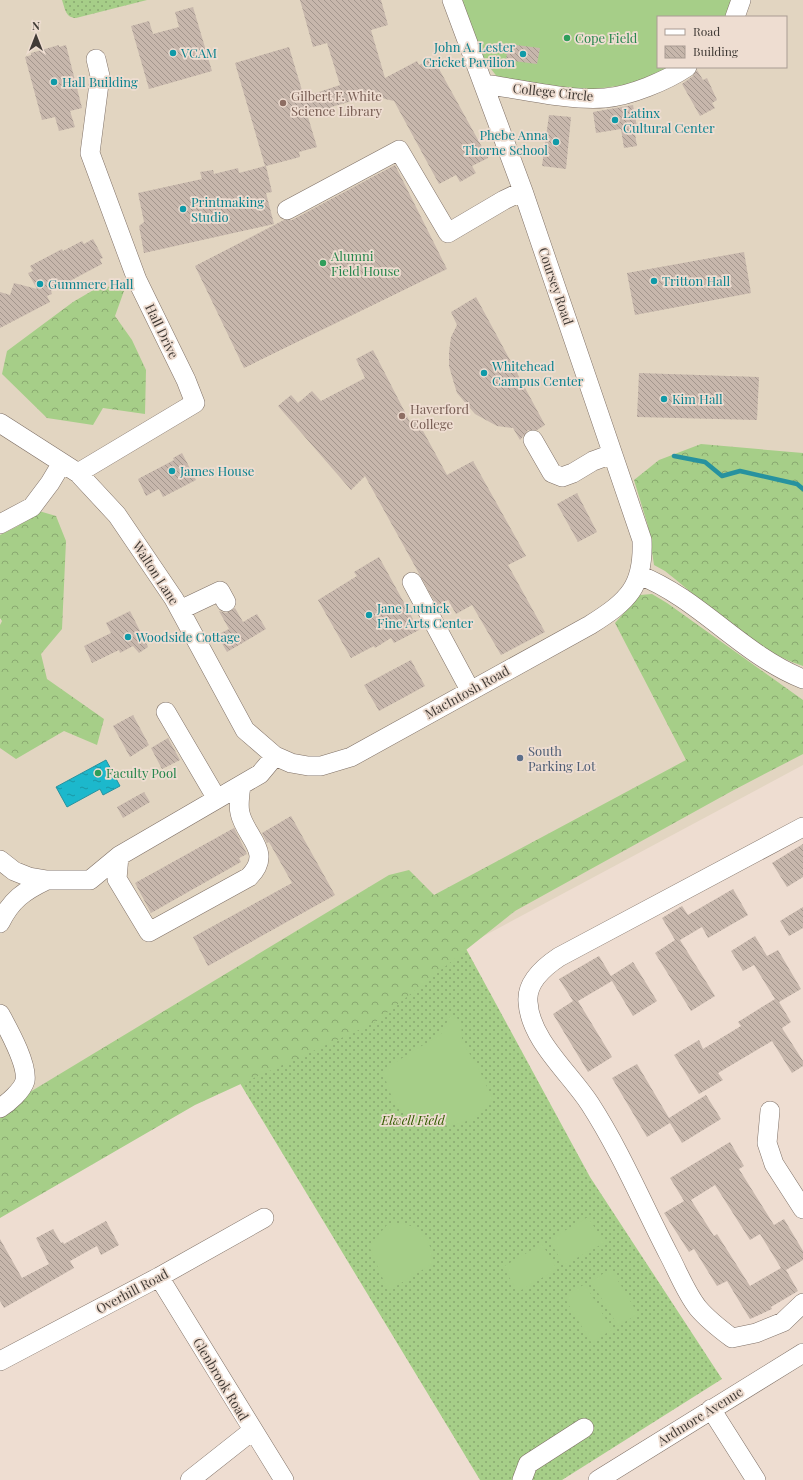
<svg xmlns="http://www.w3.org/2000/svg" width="803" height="1480" viewBox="0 0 803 1480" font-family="'Playfair Display',serif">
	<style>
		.education { fill: #e2d5c1; fill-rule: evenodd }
		.grass { fill: url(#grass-dots) }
		.forest { fill: url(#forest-crowns) }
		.garden { fill: #a6ce88 }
		.water { fill: url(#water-ripples); stroke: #27929f }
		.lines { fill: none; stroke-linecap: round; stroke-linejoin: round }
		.stream { stroke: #27929f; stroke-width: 4.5 }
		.building { fill: url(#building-back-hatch); fill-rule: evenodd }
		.minor-casing { stroke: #7f7066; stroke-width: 20 }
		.minor { stroke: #fff; stroke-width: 19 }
		.leisure-dot { fill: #2e9e5b; stroke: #eeddd1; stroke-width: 1.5 }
		.culture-dot { fill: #0f9aa8; stroke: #eeddd1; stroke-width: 1.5 }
		.education-dot { fill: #8d6e63; stroke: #eeddd1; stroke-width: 1.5 }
		.service-dot { fill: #5c6f8a; stroke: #eeddd1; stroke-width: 1.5 }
		.labels { text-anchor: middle; stroke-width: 3.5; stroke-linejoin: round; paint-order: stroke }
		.leisure-label { font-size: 13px; fill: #27864d; stroke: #eeddd1; text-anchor: start }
		.culture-label { font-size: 13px; fill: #0d838f; stroke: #eeddd1; text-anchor: start }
		.street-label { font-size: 13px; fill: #413b36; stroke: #eeddd1 }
		.education-label { font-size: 13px; fill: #785e54; stroke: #eeddd1; text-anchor: start }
		.service-label { font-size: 13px; fill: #4e5e75; stroke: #eeddd1; text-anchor: start }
		.park-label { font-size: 13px; font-style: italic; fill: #335b00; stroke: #eeddd1 }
	</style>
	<defs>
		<pattern id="grass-dots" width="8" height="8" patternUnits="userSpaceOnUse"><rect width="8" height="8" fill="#a6ce88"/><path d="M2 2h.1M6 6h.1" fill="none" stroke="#89a870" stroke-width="1.8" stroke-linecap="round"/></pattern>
		<pattern id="forest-crowns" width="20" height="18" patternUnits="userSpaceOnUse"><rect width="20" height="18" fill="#a6ce88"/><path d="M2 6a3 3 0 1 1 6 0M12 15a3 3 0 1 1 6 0" fill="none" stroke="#89a870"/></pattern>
		<pattern id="water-ripples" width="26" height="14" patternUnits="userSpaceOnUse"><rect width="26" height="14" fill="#1cb8cc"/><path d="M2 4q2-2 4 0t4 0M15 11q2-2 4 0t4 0" fill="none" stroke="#1a97a6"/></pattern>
		<pattern id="building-back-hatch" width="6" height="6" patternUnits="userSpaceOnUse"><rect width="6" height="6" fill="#c7b7ac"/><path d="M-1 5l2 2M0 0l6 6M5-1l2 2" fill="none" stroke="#a3968d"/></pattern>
	</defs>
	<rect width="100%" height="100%" fill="#eeddd1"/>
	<path class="education" d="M0,0H803V765L0,1195ZM658,17H786V67H658Z"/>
	<path class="grass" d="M62,0H147L76,18C66,18 65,9 62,0Z
		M464,945L590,1177L722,1379L562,1480H480L232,1070Z"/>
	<path class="forest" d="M102,285L124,291L115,316L132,340L146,370L145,414L103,408L93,425L47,418L2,374L7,351L73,302Z
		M701,444L803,453V666C752,650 706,603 665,571L654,565L648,526L634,480L659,460Z
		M39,511L56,516L66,541L62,629L41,654L47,679L104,719L97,745L64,731L16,759L0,748V625L2,621L0,618V535L18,526Z
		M652,594L667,603L803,700V754L732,791L515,911L374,1023L195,1105L0,1218V1108L30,1092L389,875L409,870L434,895L686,760L615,623L640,595Z"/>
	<path class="garden" d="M462,0H733L727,17H658V67H671L663,72L625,85L588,90L499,79L483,59Z
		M450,1016L461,1020L462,1042L477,1065L493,1100C475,1129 427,1134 403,1112C391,1101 387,1085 383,1070L441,1034Z
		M588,1217L604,1243L564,1265L549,1240Z
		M397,1223C421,1225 433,1239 432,1264L388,1291L369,1246L387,1225Z
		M542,1244L557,1269L518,1292L503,1267Z
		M611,1269L638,1314L618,1326L591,1281Z
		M585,1284L612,1330L591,1342L564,1297Z"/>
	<path class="water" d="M106,760L120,786L103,795L100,789L67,807L56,787Z"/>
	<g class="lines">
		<path class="stream" d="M674,456L705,462L722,476L740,471L797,484L803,489"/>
	</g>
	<path class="building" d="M300,0H381L388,25L371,30L385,78L417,61L419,65L433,58L488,158L472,166L476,173L460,182L456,175L439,184L394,101L385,99L377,94L331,107L332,111L308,117L317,147L299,152L300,157L266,166L272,192L266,193L274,224L144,253L139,226L144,222L138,193L202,179L200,172L213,170L214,174L238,168L239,173L265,166L235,63L289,47L304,97L340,85L327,43L313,47Z
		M193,7L212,71L149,89L131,26L149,21L153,34L179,27L175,12Z
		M508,44L540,48L537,64L506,60Z
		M59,45V47L66,45L82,108L70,111L75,127L59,131L55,117L42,120L25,57L31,55V53Z
		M697,70L703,80L707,78L717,100L712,103L715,108L700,116L682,84L693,76Z
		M633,105L637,127L634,128L637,146L624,148L621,129L596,133L593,112Z
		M549,115L571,117L566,169L542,166Z
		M395,165L447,269L244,368L195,266L284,220H292Z
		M93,239L103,258L100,259L102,264L51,291L52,294L47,296L50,302L0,328V292L10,295L14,283L37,289L28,273L33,271L30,266L62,249L63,251L82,241L84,244Z
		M744,252L751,293L635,315L627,273Z
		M476,297L545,425L537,430H528L520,440L513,428L497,426L475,414L457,393L453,380L449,366V352L451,337L457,325L451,312Z
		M373,350L410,422L416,418L447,475L473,461L526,556L508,565L545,632L501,655L472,605L456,614L448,600L437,606L365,476L351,490L278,406L291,395L298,403L312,391L321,401L365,378L356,359Z
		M639,373L759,377L757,420L637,417Z
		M182,453L196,480L163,497L159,489L146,496L138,479L174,460L173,458Z
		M577,493L597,532L578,542L557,504Z
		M379,557L419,630L394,643L391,638L375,648L374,646L351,658L318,600L357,576L354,572Z
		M235,608L243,622L257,614L266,629L227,652L217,635L229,629L219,611L226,613Z
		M130,611L148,647L139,653L133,646L120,653L119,650L92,663L84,646L111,633L106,623Z
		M411,660L425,686L379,711L364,685Z
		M133,715L149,745L130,757L113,726Z
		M168,738L180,760L162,769L151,748Z
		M144,792L150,802L123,818L117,807Z
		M291,816L335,895L208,966L193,937L292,883L269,842L267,843L262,833Z
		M234,828L247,854L239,858L241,862L151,913L135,883Z
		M803,844V877L787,887L772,863Z
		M733,889L748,915L708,938L702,927L680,940L715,996L691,1011L655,953L675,940L662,918L682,906L688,915Z
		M803,907V928L789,936L780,921Z
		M755,936L767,956L778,950L801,989L779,1002L791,1022L782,1028L803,1061V1066L792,1073L772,1041L718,1073L723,1080L699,1094L674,1055L699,1040L703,1049L741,1026L738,1022L775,999L754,965L743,971L731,951Z
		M599,956L611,976L633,962L657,1001L633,1016L612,981L578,1001L612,1057L588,1072L553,1014L573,1001L559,979Z
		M637,1064L669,1118L706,1095L721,1119L682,1143L670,1123L647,1137L612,1078Z
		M730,1142L744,1166L739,1169L774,1225L784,1219L803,1251V1260L786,1270L798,1291L771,1307L772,1309L750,1319L727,1281L717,1286L694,1249L689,1252L664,1213L684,1201L670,1178ZM715,1185L750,1240L760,1234L781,1268L750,1286L717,1234L714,1236L691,1200Z
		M106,1221L119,1245L101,1255L97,1246L70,1261L74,1268L4,1308L0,1301V1239L22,1278L49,1264L36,1238L53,1229L61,1243L63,1242L64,1244Z"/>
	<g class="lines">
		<g class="minor-casing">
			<path id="minor" d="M735,17L741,0
				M484,84C520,89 570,101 605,98C630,96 666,81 687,67
				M287,210L399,150L448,233L504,200L523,191
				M0,423L78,473L117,515L174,599L245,730L275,756L291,763L308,766H321L351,757L590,625C628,601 644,587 642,540L523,191L452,0
				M533,440L552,473L562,477L573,473L593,461L612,454
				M78,473L195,403L186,380L137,280L90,153L100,76L96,59
				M0,524L32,507L50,483L62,463
				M639,575C700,599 741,654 803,679
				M412,582L470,690
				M180,610L220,591L226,602
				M166,712L217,799
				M803,827L559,957C544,967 526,982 528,1002C530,1040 570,1073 590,1104C621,1152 643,1205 669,1255C678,1272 686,1293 698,1308C708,1320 720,1329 732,1338L756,1333L783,1322L803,1303
				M119,856L117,879L149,932L249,877C274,852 245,837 240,813C238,805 240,793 241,785
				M0,860L14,871L29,877L47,880H90L119,856L260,774L275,756
				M0,923C11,900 24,891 47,880
				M0,1014C8,1029 28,1064 25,1081C22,1091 8,1103 0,1108
				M770,1111L767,1143L774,1164L803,1209
				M159,1277L284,1480
				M0,1361L159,1277L264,1218
				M711,1409L756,1480
				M190,1480L252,1431
				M522,1480L528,1464L584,1428
				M598,1480L803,1353"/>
		</g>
		<use href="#minor" class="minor"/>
	</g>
	<g class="leisure-dot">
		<circle cx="567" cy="38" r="4"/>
		<circle cx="323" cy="263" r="4"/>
		<circle cx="98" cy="773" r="4"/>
	</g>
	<g class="culture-dot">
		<circle cx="173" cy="53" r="4"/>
		<circle cx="523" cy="54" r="4"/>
		<circle cx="54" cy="82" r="4"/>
		<circle cx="615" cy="120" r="4"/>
		<circle cx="556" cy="142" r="4"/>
		<circle cx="183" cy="209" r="4"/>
		<circle cx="654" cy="281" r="4"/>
		<circle cx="40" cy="284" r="4"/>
		<circle cx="484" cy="373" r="4"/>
		<circle cx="664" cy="399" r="4"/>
		<circle cx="172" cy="471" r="4"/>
		<circle cx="369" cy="615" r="4"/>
		<circle cx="128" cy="637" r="4"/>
	</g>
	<g class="education-dot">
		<circle cx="283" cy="103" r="4"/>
		<circle cx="402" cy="416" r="4"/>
	</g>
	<circle class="service-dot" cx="520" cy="758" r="4"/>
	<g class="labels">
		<g class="leisure-label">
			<text x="575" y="43">Cope Field</text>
			<text x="331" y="261">Alumni<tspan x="331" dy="15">Field House</tspan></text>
			<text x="106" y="778">Faculty Pool</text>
		</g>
		<g class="culture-label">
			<text x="515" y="52" text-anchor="end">John A. Lester<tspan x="515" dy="15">Cricket Pavilion</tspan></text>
			<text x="181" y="58">VCAM</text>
			<text x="62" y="87">Hall Building</text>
			<text x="623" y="118">Latinx<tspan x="623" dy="15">Cultural Center</tspan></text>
			<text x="548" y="140" text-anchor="end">Phebe Anna<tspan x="548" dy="15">Thorne School</tspan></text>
			<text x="191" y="207">Printmaking<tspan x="191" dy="15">Studio</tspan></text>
			<text x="662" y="286">Tritton Hall</text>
			<text x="48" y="289">Gummere Hall</text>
			<text x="492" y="371">Whitehead<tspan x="492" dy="15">Campus Center</tspan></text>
			<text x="672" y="404">Kim Hall</text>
			<text x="180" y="476">James House</text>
			<text x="377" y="613">Jane Lutnick<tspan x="377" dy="15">Fine Arts Center</tspan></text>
			<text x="136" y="642">Woodside Cottage</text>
		</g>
		<g class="street-label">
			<text transform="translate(553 92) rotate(6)" y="5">College Circle</text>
			<text transform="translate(556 286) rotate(71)" y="5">Coursey Road</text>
			<text transform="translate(162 331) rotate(64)" y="5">Hall Drive</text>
			<text transform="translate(156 573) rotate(57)" y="5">Walton Lane</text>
			<text transform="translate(467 692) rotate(-29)" y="5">MacIntosh Road</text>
			<text transform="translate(132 1291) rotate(-28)" y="5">Overhill Road</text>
			<text transform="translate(221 1379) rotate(59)" y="5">Glenbrook Road</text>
			<text transform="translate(700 1416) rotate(-32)" y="5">Ardmore Avenue</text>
		</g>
		<g class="education-label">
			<text x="291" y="101">Gilbert F. White<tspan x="291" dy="15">Science Library</tspan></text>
			<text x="410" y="414">Haverford<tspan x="410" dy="15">College</tspan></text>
		</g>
		<g class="service-label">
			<text x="528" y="756">South<tspan x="528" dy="15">Parking Lot</tspan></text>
		</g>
		<g class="park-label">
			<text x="413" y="1125">Elwell Field</text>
		</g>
	</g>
	<rect x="657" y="16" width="130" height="52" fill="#eeddd1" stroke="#a99c93"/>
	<rect x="665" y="29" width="20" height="6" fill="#ffffff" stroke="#a99c93"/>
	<text x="693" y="36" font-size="12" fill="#413b36">Road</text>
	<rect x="665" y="46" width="20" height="12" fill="url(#building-back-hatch)" stroke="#a99c93"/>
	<text x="693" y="56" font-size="12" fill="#413b36">Building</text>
	<g transform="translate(36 36)" stroke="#eeddd1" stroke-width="3" paint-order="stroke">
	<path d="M0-3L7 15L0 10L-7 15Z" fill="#413b36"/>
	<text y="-6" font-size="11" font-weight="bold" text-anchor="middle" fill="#413b36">N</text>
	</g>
</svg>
